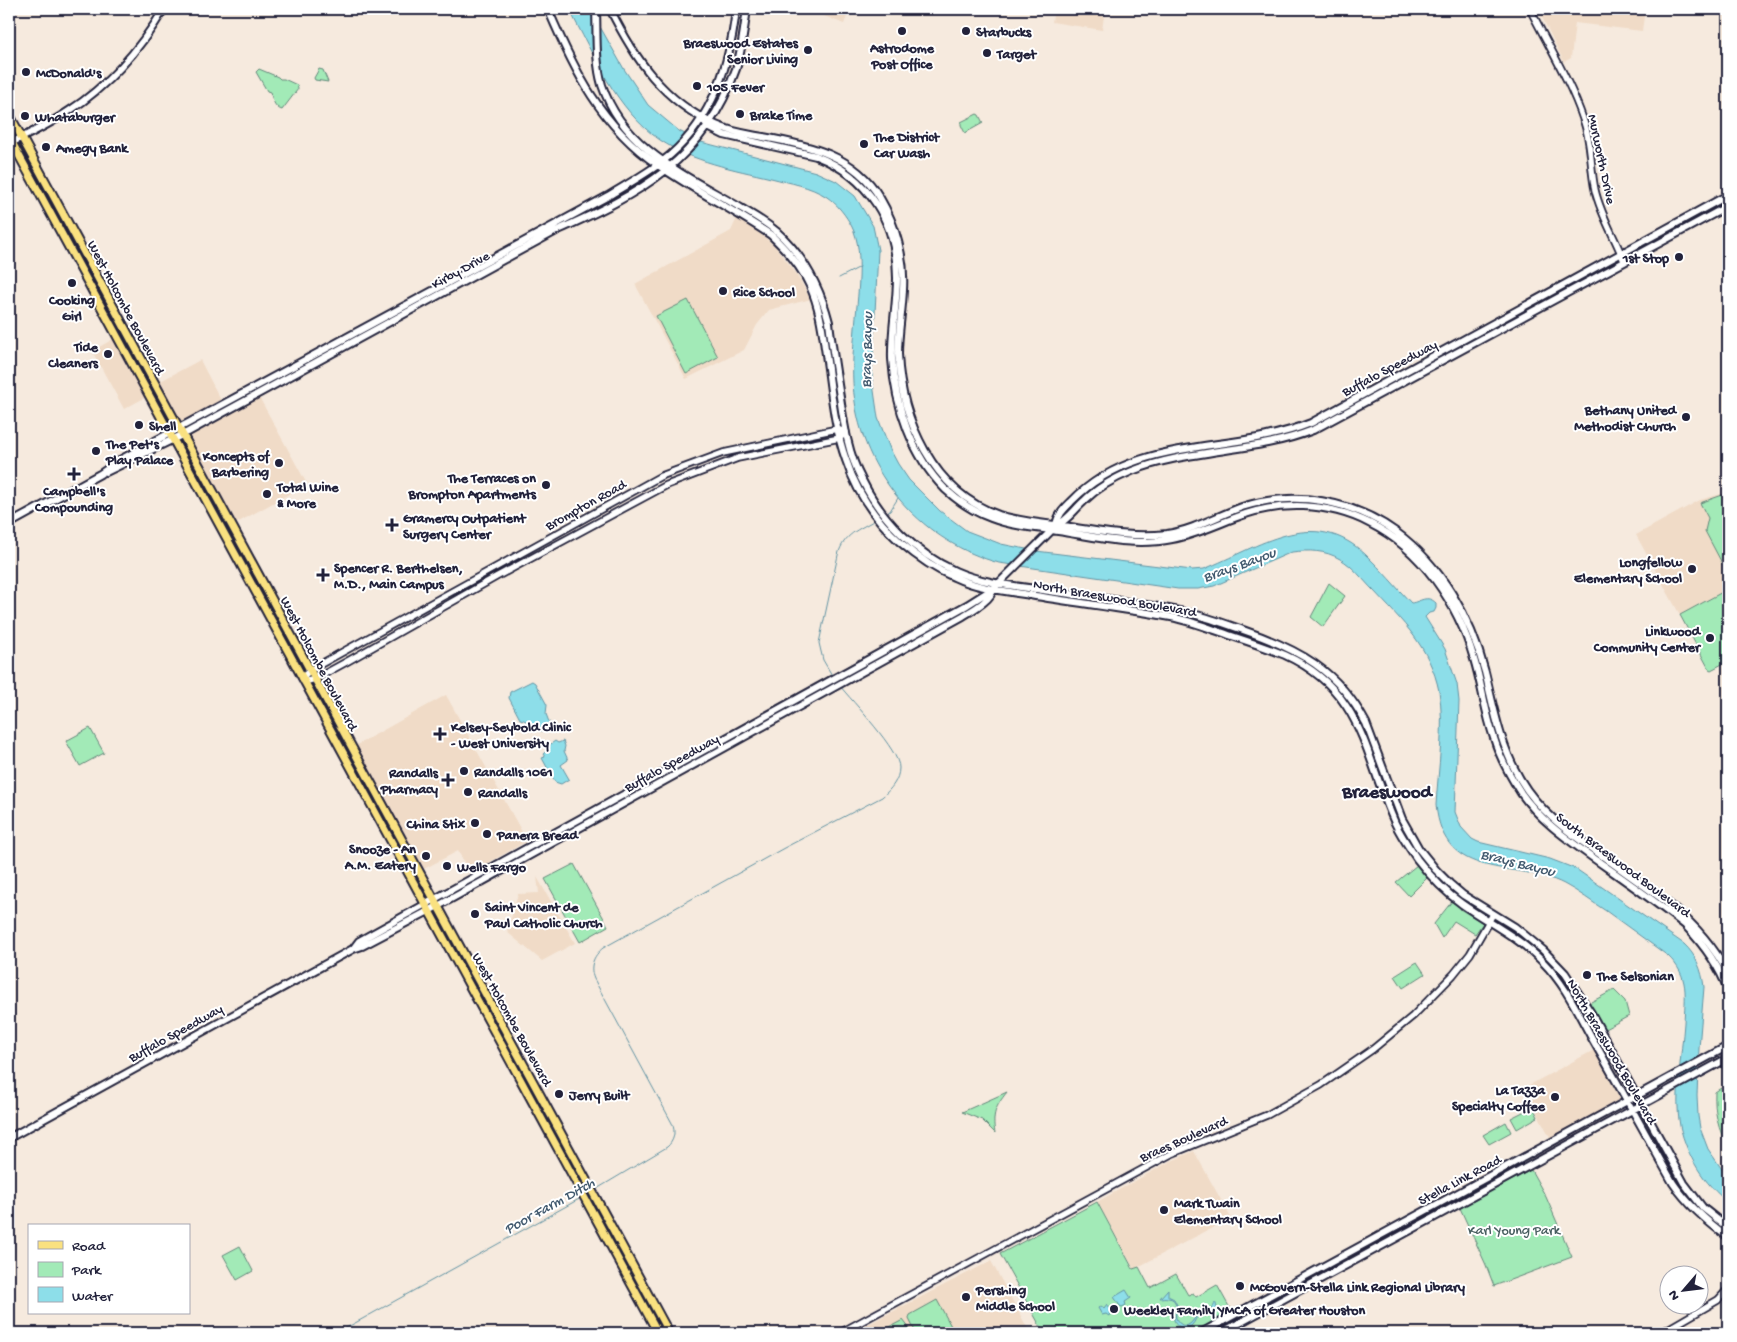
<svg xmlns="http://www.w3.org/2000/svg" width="1737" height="1342" viewBox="0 0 1737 1342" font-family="'Gochi Hand',sans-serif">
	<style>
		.built { fill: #f0dbc7 }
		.green { fill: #a2eab7; stroke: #628679 }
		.water { fill: #8ddee9; stroke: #6293a3 }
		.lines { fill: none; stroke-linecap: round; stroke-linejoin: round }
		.stream { stroke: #6293a3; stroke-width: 1 }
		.river { stroke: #8ddee9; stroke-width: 8 }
		.tertiary-casing { stroke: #22223b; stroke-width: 9 }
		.secondary-casing { stroke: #22223b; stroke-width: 10 }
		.primary-casing { stroke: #22223b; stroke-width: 11 }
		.tertiary { stroke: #fff; stroke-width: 5.5 }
		.secondary { stroke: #fff; stroke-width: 6 }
		.primary { stroke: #fae180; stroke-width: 7 }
		.poi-dot { fill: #22223b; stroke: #fff; stroke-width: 2 }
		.labels { text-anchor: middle; stroke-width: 4; stroke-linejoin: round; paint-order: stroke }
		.poi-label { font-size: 14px; font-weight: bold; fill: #22223b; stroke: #fff; text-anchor: start }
		.street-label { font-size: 14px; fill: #22223b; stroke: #fff }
		.park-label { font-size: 14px; fill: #485e60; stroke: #fff }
		.water-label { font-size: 15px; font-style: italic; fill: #425a6f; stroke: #fff }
		.district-label { font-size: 19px; font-weight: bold; fill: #22223b; stroke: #fff }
	</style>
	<rect width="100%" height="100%" fill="#f6eade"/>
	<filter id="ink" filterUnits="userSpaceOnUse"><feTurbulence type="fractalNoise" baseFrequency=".02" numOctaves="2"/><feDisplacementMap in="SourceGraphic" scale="10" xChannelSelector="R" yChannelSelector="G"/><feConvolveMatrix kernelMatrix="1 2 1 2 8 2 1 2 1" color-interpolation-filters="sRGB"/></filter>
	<g filter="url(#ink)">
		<path class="built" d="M807,9H850L844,24Z
			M1054,9H1105L1102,30L1052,22Z
			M1538,9H1645L1642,31L1575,23L1571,58L1564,62Z
			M738,216L774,245L793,269L811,299L769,310L757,325L744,350L686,379L635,284L731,231Z
			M115,338L146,397L124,409L92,351Z
			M200,360L228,414L259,397L307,484L235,524L157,383Z
			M1728,492V589L1680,615L1636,535L1700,500Z
			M446,695L527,841L470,873L458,851L420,871L355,746Z
			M537,877L575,943L542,961L507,932L518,894L539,893Z
			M1594,1050L1620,1099V1101L1551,1139L1524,1088Z
			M1194,1151L1231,1218L1134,1269L1097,1202L1169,1162Z
			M991,1261L1030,1333H851Z"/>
		<path class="green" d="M259,69L278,77L280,79H284L297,85L298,89L282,110C274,108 272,97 270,92L267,91L256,72Z
			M319,69L323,70L328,82L315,80L314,78Z
			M977,114L979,115L983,123L965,133L961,125V122Z
			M688,300L718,357L686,374L656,316Z
			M1728,493V562L1723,565L1705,531L1708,518L1700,503Z
			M1329,583L1345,596L1323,627L1311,617Z
			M1728,589V661L1711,670L1709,669L1680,615Z
			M90,728L104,753L80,766L66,741Z
			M574,864L608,926L580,942L545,879Z
			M1417,865L1427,878L1409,896L1396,882Z
			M1453,900L1461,907L1460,909L1483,923L1475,934L1454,921L1442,938L1434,924Z
			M1417,962L1425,974L1403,988L1395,976Z
			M1614,990L1625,1001L1629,1016L1603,1030L1589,1003Z
			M1721,1088L1728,1102V1147C1718,1130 1714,1112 1715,1092Z
			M1007,1092C995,1107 992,1115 995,1133L982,1120L962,1112Z
			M1533,1107L1538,1117L1517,1129L1511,1118Z
			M1506,1122L1511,1132L1489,1144L1483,1135Z
			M1531,1170L1546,1197L1572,1257L1494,1286L1486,1265L1460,1208Z
			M1097,1202L1133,1269L1139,1267L1150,1288L1176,1274L1188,1295L1193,1293L1196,1297L1217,1285L1232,1312L1192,1333H1044L1000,1254Z
			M240,1246L253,1271L237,1280L223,1255Z
			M937,1300L952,1328L943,1333H916L909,1319L910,1315Z
			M903,1320L913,1333H882V1331Z"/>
		<path class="water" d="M569,9H590L624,69L648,105L679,131L701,142L816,172L836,181L855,196L873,226L878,250L872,377L878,418L890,449L898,464L909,480L940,511L967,531L1001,544L1036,551L1192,570L1204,569C1259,547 1313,505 1366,555C1382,570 1396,587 1411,603C1420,602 1427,594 1436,603V608L1434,612L1429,613L1425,617L1445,649L1457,684L1459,701L1455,812L1461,827L1472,839L1478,842L1550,859L1576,869L1684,944C1696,955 1702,970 1704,987L1699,1048L1697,1095L1698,1116L1700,1128L1708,1149L1728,1178V1202C1704,1184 1687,1156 1680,1126C1674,1099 1682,1052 1684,1023C1685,995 1690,977 1668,956C1647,941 1627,926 1606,911C1592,902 1579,892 1564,884C1515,859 1444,884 1436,805C1438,771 1445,724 1439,691C1430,647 1403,622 1373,590C1363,580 1353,566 1340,559C1325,550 1309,550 1292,552L1214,586L1198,589H1178L999,563C925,543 866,479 855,402C851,377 853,353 855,328C857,299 865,252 852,227C846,215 837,204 827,197C810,186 790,183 771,178C733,169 693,162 660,140C615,109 594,55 569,9Z
			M532,681L535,683L547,705L546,714L549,722L548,727L543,731C532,731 530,720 520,719L509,698L510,692Z
			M555,741L558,743L563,741L565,746L564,751L568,760L561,765L569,779L561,784L555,782L542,758L545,757L543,754L549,749L548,746Z
			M1168,1289V1296L1174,1299L1177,1305C1177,1309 1175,1314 1176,1318C1177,1321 1179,1323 1182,1325C1191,1328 1194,1318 1198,1313L1211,1312L1215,1302C1218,1307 1217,1312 1212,1315L1199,1314C1196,1317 1195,1322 1192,1325C1185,1332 1177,1327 1174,1320C1175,1312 1180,1299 1168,1298C1165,1297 1162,1298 1160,1298Z
			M1126,1290L1131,1298L1125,1302L1126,1305L1122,1307L1120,1306L1114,1297Z
			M1107,1304L1110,1308L1113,1307L1114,1311L1110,1313L1109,1316L1106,1314L1102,1315L1098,1308L1101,1306L1104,1308Z"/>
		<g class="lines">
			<path class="stream" d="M839,278L860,267
				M887,513L890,511L898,498
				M833,677L823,660L819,643L838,555C844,534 858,530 875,520
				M595,1190L667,1147C674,1141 676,1132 672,1123L594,979C589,967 593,956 603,948L784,848L882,797C891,789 899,780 899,768C900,751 852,701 840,686
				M337,1333L581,1198"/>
			<path class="river" d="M288,642L289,641"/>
			<g class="tertiary-casing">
				<path id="tertiary" d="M1530,9C1548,45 1570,81 1583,119C1592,142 1590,167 1595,190C1601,216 1615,237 1624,261
					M302,678L310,670L661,476L723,453L837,429L846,432
					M304,682L315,679L348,661L496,577L667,485L738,458L840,438L842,436
					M840,1333L1171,1154L1267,1115L1321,1085L1373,1049L1413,1016L1453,975L1470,954L1493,914
					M1661,1333L1718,1300L1728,1289"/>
			</g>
			<g class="secondary-casing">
				<path id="secondary" d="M548,9C574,70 601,126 658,165C694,190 734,210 771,235C787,250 801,266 810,286C819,306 822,326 825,348C831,385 833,424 846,460C856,491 876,520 900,542C916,556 934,569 954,577C977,588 1004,591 1030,595C1077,603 1124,608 1171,617C1192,621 1211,629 1232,636C1250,642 1268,648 1285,655C1364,691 1364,755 1395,823C1401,836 1409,847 1417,859C1430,876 1445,892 1462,904C1490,924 1519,937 1543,962C1565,984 1578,1013 1593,1040C1620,1087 1646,1135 1673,1183C1688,1205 1706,1221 1728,1237
					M596,9C597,34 595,61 602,85C623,149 687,176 741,208C753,215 765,222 776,231C803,255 820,287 829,322C832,347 836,372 840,397C844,425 848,454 862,480C881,519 915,553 955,571C982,583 1014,586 1043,590C1093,598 1144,602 1193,614C1210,618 1226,624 1243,630C1298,649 1338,670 1366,723L1402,819L1419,849L1436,870L1450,884L1463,895L1515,927L1543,950L1565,973L1591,1013L1684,1183L1703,1208L1728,1228
					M610,9C635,59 663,101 716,125C731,132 747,134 763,137C808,145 855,155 880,198C896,225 905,258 903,290C902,312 898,333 898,354C901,420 933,492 999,515C1022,522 1047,524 1070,527C1102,532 1134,538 1167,534C1194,530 1217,516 1242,507C1294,490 1352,500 1396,532C1441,565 1471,618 1485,672C1494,709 1500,745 1520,779C1539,812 1570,833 1601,855C1625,872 1649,889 1673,907C1696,926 1714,947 1728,973
					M703,119L708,127L724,135L816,156C868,176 897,222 897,278C897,305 891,332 892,359C895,406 912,456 945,489C958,501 974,512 991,518C1012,526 1036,528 1058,531C1096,537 1134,547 1172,539C1195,535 1215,525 1237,517C1279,501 1328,502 1369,523C1422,549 1458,604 1474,659C1482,685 1485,712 1494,738C1500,758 1510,776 1521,793C1540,820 1566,838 1592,857C1623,879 1655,901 1685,925C1703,944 1719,965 1728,990
					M9,144C29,134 50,124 69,111C109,85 140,49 164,9
					M106,472L188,432L556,231C639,194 704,161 736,69C742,50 744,28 747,9
					M9,524L100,474L120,460L608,196C626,185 646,174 663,161C711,124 730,66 736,9
					M1056,526C1057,515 1065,508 1072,501C1137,434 1232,455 1311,423L1728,195
					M353,949L359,941L404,916L967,605L994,588L1056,526C1068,520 1074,510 1084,501C1097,488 1115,478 1132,471C1190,448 1255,453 1313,430L1728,206
					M9,1138L353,949L362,946L438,906L963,616C974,609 990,601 994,588
					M1201,1333L1728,1046
					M1221,1333L1728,1058"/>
			</g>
			<g class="primary-casing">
				<path id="primary" d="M9,114L669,1333
					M9,137L658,1333"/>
			</g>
			<use href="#tertiary" class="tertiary"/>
			<use href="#secondary" class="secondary"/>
			<use href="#primary" class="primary"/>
		</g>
	</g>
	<g class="poi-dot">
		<circle cx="902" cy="31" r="5"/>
		<circle cx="966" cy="31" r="5"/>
		<circle cx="808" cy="50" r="5"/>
		<circle cx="987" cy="53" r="5"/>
		<circle cx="26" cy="72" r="5"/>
		<circle cx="697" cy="86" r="5"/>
		<circle cx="740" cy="114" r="5"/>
		<circle cx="25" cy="116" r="5"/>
		<circle cx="864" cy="144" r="5"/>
		<circle cx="46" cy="147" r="5"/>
		<circle cx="1679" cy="257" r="5"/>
		<circle cx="72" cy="283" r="5"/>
		<circle cx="723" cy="291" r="5"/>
		<circle cx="108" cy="354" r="5"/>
		<circle cx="1686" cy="417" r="5"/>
		<circle cx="139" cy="425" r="5"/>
		<circle cx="96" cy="451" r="5"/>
		<circle cx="279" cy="463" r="5"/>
		<path d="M71.5 466.5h5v5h5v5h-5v5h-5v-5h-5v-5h5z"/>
		<circle cx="546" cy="485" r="5"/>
		<circle cx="267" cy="494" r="5"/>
		<path d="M389.5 517.5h5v5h5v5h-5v5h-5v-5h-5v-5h5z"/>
		<circle cx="1692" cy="569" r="5"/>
		<path d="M320.5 567.5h5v5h5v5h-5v5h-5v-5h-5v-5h5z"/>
		<circle cx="1710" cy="638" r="5"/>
		<path d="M437.5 726.5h5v5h5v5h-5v5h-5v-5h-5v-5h5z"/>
		<circle cx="464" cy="771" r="5"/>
		<path d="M445.5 772.5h5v5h5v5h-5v5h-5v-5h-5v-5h5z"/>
		<circle cx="468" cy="792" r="5"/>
		<circle cx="475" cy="823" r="5"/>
		<circle cx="487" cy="834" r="5"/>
		<circle cx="426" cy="856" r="5"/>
		<circle cx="447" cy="866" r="5"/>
		<circle cx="475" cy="914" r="5"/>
		<circle cx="1587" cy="975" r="5"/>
		<circle cx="559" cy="1094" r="5"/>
		<circle cx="1555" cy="1097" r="5"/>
		<circle cx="1164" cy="1210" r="5"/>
		<circle cx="1240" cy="1286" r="5"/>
		<circle cx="966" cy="1297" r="5"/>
		<circle cx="1114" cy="1309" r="5"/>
	</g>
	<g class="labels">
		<g class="poi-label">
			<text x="976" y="36">Starbucks</text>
			<text x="798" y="47" text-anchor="end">Braeswood Estates<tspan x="798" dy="16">Senior Living</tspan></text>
			<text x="902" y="52" text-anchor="middle">Astrodome<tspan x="902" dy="16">Post Office</tspan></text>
			<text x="997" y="58">Target</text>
			<text x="36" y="77">McDonald's</text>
			<text x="707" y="91">105 Fever</text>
			<text x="750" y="119">Brake Time</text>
			<text x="35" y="121">Whataburger</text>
			<text x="874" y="141">The District<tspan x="874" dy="16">Car Wash</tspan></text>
			<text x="56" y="152">Amegy Bank</text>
			<text x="1669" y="262" text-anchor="end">1st Stop</text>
			<text x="733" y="296">Rice School</text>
			<text x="72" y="304" text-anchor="middle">Cooking<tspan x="72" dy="16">Girl</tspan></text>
			<text x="98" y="351" text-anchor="end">Tide<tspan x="98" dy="16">Cleaners</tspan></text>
			<text x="1676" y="414" text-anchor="end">Bethany United<tspan x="1676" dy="16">Methodist Church</tspan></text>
			<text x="149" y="430">Shell</text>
			<text x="106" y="448">The Pet's<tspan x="106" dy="16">Play Palace</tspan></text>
			<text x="269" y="460" text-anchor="end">Koncepts of<tspan x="269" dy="16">Barbering</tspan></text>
			<text x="536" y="482" text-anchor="end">The Terraces on<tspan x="536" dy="16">Brompton Apartments</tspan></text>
			<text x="277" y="491">Total Wine<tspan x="277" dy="16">&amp; More</tspan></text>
			<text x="74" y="495" text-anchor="middle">Campbell's<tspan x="74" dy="16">Compounding</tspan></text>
			<text x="403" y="522">Gramercy Outpatient<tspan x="403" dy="16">Surgery Center</tspan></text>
			<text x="1682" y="566" text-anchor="end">Longfellow<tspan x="1682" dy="16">Elementary School</tspan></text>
			<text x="334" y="572">Spencer R. Berthelsen,<tspan x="334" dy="16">M.D., Main Campus</tspan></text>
			<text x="1700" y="635" text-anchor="end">Linkwood<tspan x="1700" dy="16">Community Center</tspan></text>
			<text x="451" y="731">Kelsey-Seybold Clinic<tspan x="451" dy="16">- West University</tspan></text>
			<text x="474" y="776">Randalls 1061</text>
			<text x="438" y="777" text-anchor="end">Randalls<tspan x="438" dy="16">Pharmacy</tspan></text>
			<text x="478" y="797">Randalls</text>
			<text x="465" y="828" text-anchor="end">China Stix</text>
			<text x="497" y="839">Panera Bread</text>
			<text x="416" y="853" text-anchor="end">Snooze - An<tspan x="416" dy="16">A.M. Eatery</tspan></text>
			<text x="457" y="871">Wells Fargo</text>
			<text x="485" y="911">Saint Vincent de<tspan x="485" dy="16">Paul Catholic Church</tspan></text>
			<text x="1597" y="980">The Selsonian</text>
			<text x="1545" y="1094" text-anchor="end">La Tazza<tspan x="1545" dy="16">Specialty Coffee</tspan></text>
			<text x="569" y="1099">Jerry Built</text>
			<text x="1174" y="1207">Mark Twain<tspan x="1174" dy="16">Elementary School</tspan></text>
			<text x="1250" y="1291">McGovern-Stella Link Regional Library</text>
			<text x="976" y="1294">Pershing<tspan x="976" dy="16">Middle School</tspan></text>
			<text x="1124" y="1314">Weekley Family YMCA of Greater Houston</text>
		</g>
		<g class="street-label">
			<text transform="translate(1603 159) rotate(78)" y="5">Murworth Drive</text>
			<text transform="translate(460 269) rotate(-29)" y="5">Kirby Drive</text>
			<text transform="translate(127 307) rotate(62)" y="5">West Holcombe Boulevard</text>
			<text transform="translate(1389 367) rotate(-28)" y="5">Buffalo Speedway</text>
			<text transform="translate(585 504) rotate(-29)" y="5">Brompton Road</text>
			<text transform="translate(1115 597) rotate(10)" y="5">North Braeswood Boulevard</text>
			<text transform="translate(320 663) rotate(62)" y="5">West Holcombe Boulevard</text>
			<text transform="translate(671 762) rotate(-29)" y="5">Buffalo Speedway</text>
			<text transform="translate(1624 864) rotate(37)" y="5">South Braeswood Boulevard</text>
			<text transform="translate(513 1019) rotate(61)" y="5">West Holcombe Boulevard</text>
			<text transform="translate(175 1032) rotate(-29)" y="5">Buffalo Speedway</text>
			<text transform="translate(1613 1051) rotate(60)" y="5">North Braeswood Boulevard</text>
			<text transform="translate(1183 1138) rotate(-24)" y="5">Braes Boulevard</text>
			<text transform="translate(1459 1179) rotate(-28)" y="5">Stella Link Road</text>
		</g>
		<g class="park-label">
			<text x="1514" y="1234">Karl Young Park</text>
		</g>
		<g class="water-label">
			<text transform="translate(866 350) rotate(-89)" y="5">Brays Bayou</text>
			<text transform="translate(1239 564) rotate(-20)" y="5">Brays Bayou</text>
			<text transform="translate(1518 862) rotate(14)" y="5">Brays Bayou</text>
			<text transform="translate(549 1205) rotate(-29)" y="5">Poor Farm Ditch</text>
		</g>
		<g class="district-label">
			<text x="1387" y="797">Braeswood</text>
		</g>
	</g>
	<rect width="1737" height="1342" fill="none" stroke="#fff" stroke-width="30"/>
	<rect x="15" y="15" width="1707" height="1312" fill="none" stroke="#22223b" stroke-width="2" filter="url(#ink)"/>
	<rect x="28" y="1224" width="162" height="90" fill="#ffffff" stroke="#a7a7b1"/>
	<rect x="38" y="1241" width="25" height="8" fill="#fae180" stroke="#a7a7b1"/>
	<text x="72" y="1250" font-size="15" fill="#22223b">Road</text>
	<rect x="38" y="1262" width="25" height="15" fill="#a2eab7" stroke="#a7a7b1"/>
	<text x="72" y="1274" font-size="15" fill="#22223b">Park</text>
	<rect x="38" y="1287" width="25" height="15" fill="#8ddee9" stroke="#a7a7b1"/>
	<text x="72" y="1300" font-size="15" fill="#22223b">Water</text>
	<g transform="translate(1684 1290) rotate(242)"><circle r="24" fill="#ffffff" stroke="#a7a7b1"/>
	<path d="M0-4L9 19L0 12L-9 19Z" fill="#22223b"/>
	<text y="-8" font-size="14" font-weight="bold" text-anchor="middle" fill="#22223b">N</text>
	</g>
</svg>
